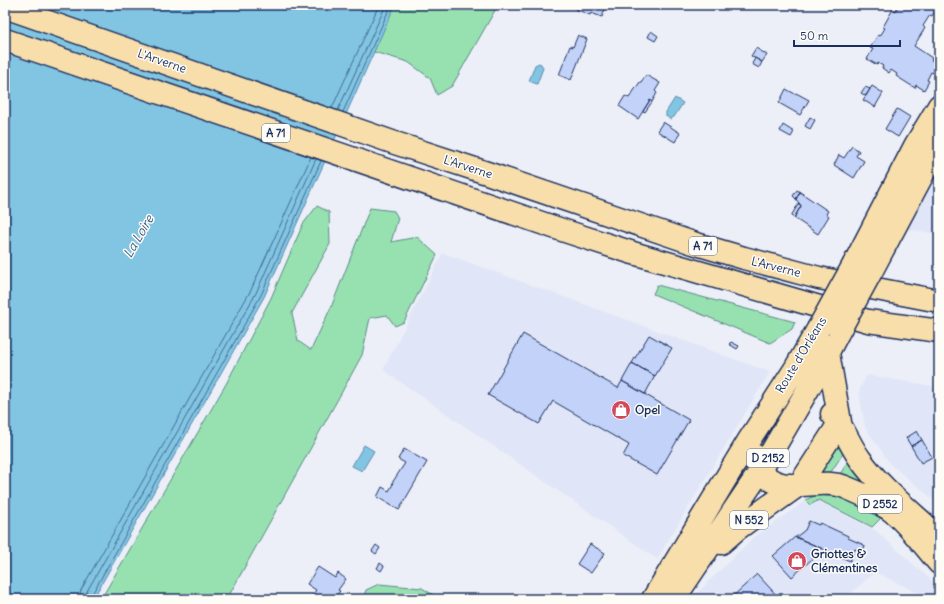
<svg xmlns="http://www.w3.org/2000/svg" width="944" height="604" viewBox="0 0 944 604" font-family="Delius,sans-serif">
	<style>
		.built { fill: #e0e6f7 }
		.green { fill: #97e1b0; stroke: #598887 }
		.water { fill: #82c5e3; stroke: #5989ae }
		.lines { fill: none; stroke-linecap: round; stroke-linejoin: round }
		.shore { stroke: #446b93; stroke-width: 1 }
		.building { fill: #c3d2f8; stroke: #1b2f5e }
		.primary-casing { stroke: #1b2f5e; stroke-width: 25 }
		.highway-casing { stroke: #1b2f5e; stroke-width: 25 }
		.primary { stroke: #f8deab; stroke-width: 22 }
		.highway { stroke: #f8deab; stroke-width: 22 }
		.primary-bridge-casing { stroke: #1b2f5e; stroke-width: 25; stroke-linecap: butt }
		.primary-bridge { stroke: #f8deab; stroke-width: 22 }
		.labels { text-anchor: middle; stroke-width: 3; stroke-linejoin: round; paint-order: stroke }
		.shield { fill: #fdfcf7; stroke: #5f6c8c; stroke-width: 1 }
		.shield-label { font-size: 11px; font-weight: bold; fill: #1b2f5e }
		.street-label { font-size: 12px; fill: #1b2f5e; stroke: #fdfcf7 }
		.poi-label { font-size: 12px; font-weight: bold; fill: #1b2f5e; stroke: #fdfcf7; text-anchor: start }
		.water-label { font-size: 13px; font-style: italic; fill: #3a5c86; stroke: #fdfcf7 }
	</style>
	<rect width="100%" height="100%" fill="#eceff7"/>
	<filter id="ink" filterUnits="userSpaceOnUse"><feTurbulence type="fractalNoise" baseFrequency=".025" numOctaves="2"/><feDisplacementMap in="SourceGraphic" scale="8" xChannelSelector="R" yChannelSelector="G"/><feConvolveMatrix kernelMatrix="1 2 1 2 8 2 1 2 1" color-interpolation-filters="sRGB"/></filter>
	<g filter="url(#ink)">
		<path class="built" d="M939,167V234L903,229Z
			M443,253L770,372L657,559L383,370Z
			M867,375L939,387V504L891,465L865,427L859,391Z
			M805,501L810,506L819,501L876,531L939,587V589L928,598L875,572L844,599H700L695,595L753,538Z"/>
		<path class="green" d="M387,5H498L452,86L437,95L430,78L408,62L367,50Z
			M317,206L329,212L330,244L292,313L298,341L311,350L332,305L370,208L394,211L398,218L391,242L417,237L437,255L404,322L395,326L387,315L370,318L362,355L344,388L227,599H101L226,384L271,298L303,224Z
			M657,285L795,322L792,329L770,343L653,294Z
			M840,441L846,449L829,475H817Z
			M850,458L879,492L839,476Z
			M822,493L854,498L881,518L872,527L819,500L810,505L805,500Z
			M379,584L422,588L440,599H363L366,590Z"/>
		<path class="water" d="M5,5H395L264,297L93,599H5Z
			M539,63L541,64L543,68L537,84L529,81L535,65Z
			M675,98L683,103L674,117L670,119L666,116V112Z
			M364,445L374,451L362,471L352,466Z"/>
		<g class="lines">
			<path class="shore" d="M332,108L379,5
				M338,110L386,5
				M343,112L391,5
				M79,599L81,590L251,290L311,157
				M85,599L86,593L256,293L316,159
				M90,599L91,596L261,295L321,161"/>
		</g>
		<path class="building" d="M576,5H595L605,9L602,17L591,13L590,15L575,9Z
			M899,5H939L932,16L930,15L923,26L925,28L914,46L932,58L931,60L938,64L933,73L931,72L927,80L929,81L924,90L916,85L915,88L896,76L897,74L891,70L889,73L882,68L883,66L878,63L877,65L867,59L873,49L870,48L878,35L880,36L885,28L883,27L893,9L895,11Z
			M651,31L658,36L655,41L648,37Z
			M578,35L587,39L571,80L559,75L570,46L573,47Z
			M756,48L767,55L762,62L751,56Z
			M755,58L762,62L759,68L752,64Z
			M646,75L660,83L655,91L657,93L652,102L650,100L638,119L619,106L625,96L629,98L640,82H641Z
			M872,86L883,93L875,107L863,100Z
			M865,87L870,89L866,96L861,93Z
			M786,89L795,94L796,93L809,100L800,115L779,103Z
			M650,100L652,102L645,112L643,111Z
			M897,109L910,117L898,137L885,129Z
			M810,117L815,120L810,129L805,126Z
			M663,122L680,133L675,142L657,131Z
			M783,125L794,132L791,137L780,131Z
			M852,146L859,151L856,156L864,161L854,178L834,165L839,155L844,158Z
			M797,190L800,192L796,199L793,196Z
			M800,192L828,211L826,214L829,216L818,234L794,218L801,206L796,199Z
			M799,203L801,206L794,218L791,216Z
			M523,334L618,388L622,381L689,420L657,475L623,456L629,445L553,401L539,424L488,395Z
			M649,335L672,348L655,376L632,363Z
			M731,342L739,346L737,349L729,344Z
			M632,363L655,376L645,394L622,381Z
			M917,431L922,440L911,446L906,438Z
			M922,440L932,457L921,463L911,446Z
			M404,449L427,462L399,510L377,497L382,487L389,491L393,484L392,483L405,463L398,459Z
			M809,521L819,525L820,523L848,536V538L864,545L865,546L863,550L861,551L855,549L850,561L796,537L805,530Z
			M795,537L823,549L792,577L773,556Z
			M590,544L605,553L591,573L577,564Z
			M376,545L380,548L376,554L372,551Z
			M380,563L384,566L381,571L377,568Z
			M318,567L335,578L338,573L346,579L338,590L340,591L336,596L333,594L329,599H310L316,590L307,584Z
			M757,574L780,599H730Z"/>
		<g class="lines">
			<g class="primary-casing">
				<path id="primary" d="M854,264L915,146L939,106
					M872,270L939,144
					M832,414C844,427 849,444 860,459C879,486 907,508 932,531L939,539
					M756,456C757,461 759,467 761,471C781,498 819,476 845,487C860,493 876,501 889,509C906,521 925,547 939,563
					M721,543L737,529L800,484L840,422L828,353
					M653,599L749,440L795,369L818,329
					M674,599L761,470L814,379L839,331"/>
			</g>
			<g class="highway-casing">
				<path id="highway" d="M5,7L395,143L487,173L693,243L744,258L819,278L939,301
					M5,40L568,232L633,253L868,321L939,331"/>
			</g>
			<use href="#primary" class="primary"/>
			<use href="#highway" class="highway"/>
			<g class="primary-bridge-casing">
				<path id="primary-bridge" d="M818,329L854,264
					M839,331L872,270"/>
			</g>
			<use href="#primary-bridge" class="primary-bridge"/>
		</g>
	</g>
	<defs>
		<g id="shop-disc" transform="scale(1)"><circle r="9.5" fill="#d1495b" stroke="#fdfcf7"/><path d="M-5-2.5h2.3a2.7 3.5 0 0 1 5.4 0H5L5.5 6h-11ZM-1.5-2.5h3a1.5 2.3 0 0 0-3 0Z" fill="#fff"/></g>
	</defs>
	<g fill-rule="evenodd">
		<use href="#shop-disc" x="621" y="410"/>
		<use href="#shop-disc" x="797" y="561"/>
	</g>
	<g class="labels">
		<g class="shield">
			<rect x="262" y="124" width="28" height="18" rx="3"/>
			<rect x="689" y="237" width="28" height="18" rx="3"/>
			<rect x="747" y="449" width="42" height="18" rx="3"/>
			<rect x="858" y="495" width="44" height="18" rx="3"/>
			<rect x="730" y="511" width="38" height="18" rx="3"/>
		</g>
		<g class="shield-label">
			<text x="276" y="137">A 71</text>
			<text x="703" y="250">A 71</text>
			<text x="768" y="462">D 2152</text>
			<text x="880" y="508">D 2552</text>
			<text x="749" y="524">N 552</text>
		</g>
		<g class="street-label">
			<text transform="translate(162 61) rotate(19)" y="4">L'Arverne</text>
			<text transform="translate(468 167) rotate(18)" y="4">L'Arverne</text>
			<text transform="translate(776 267) rotate(14)" y="4">L'Arverne</text>
			<text transform="translate(801 355) rotate(-59)" y="4">Route d'Orléans</text>
		</g>
		<g class="poi-label">
			<text x="635" y="414">Opel</text>
			<text x="811" y="558">Griottes &amp;<tspan x="811" dy="14">Clémentines</tspan></text>
		</g>
		<g class="water-label">
			<text transform="translate(138 236) rotate(-60)" y="5">La Loire</text>
		</g>
	</g>
	<rect width="944" height="604" fill="none" stroke="#fdfcf7" stroke-width="20"/>
	<rect x="10" y="10" width="924" height="584" fill="none" stroke="#1b2f5e" stroke-width="1.5" filter="url(#ink)"/>
	<path d="M794 40v6h106v-6" fill="none" stroke="#1b2f5e" stroke-width="2"/>
	<text x="800" y="40" font-size="12" fill="#1b2f5e" stroke="#fdfcf7" stroke-width="3" paint-order="stroke">50 m</text>
</svg>
